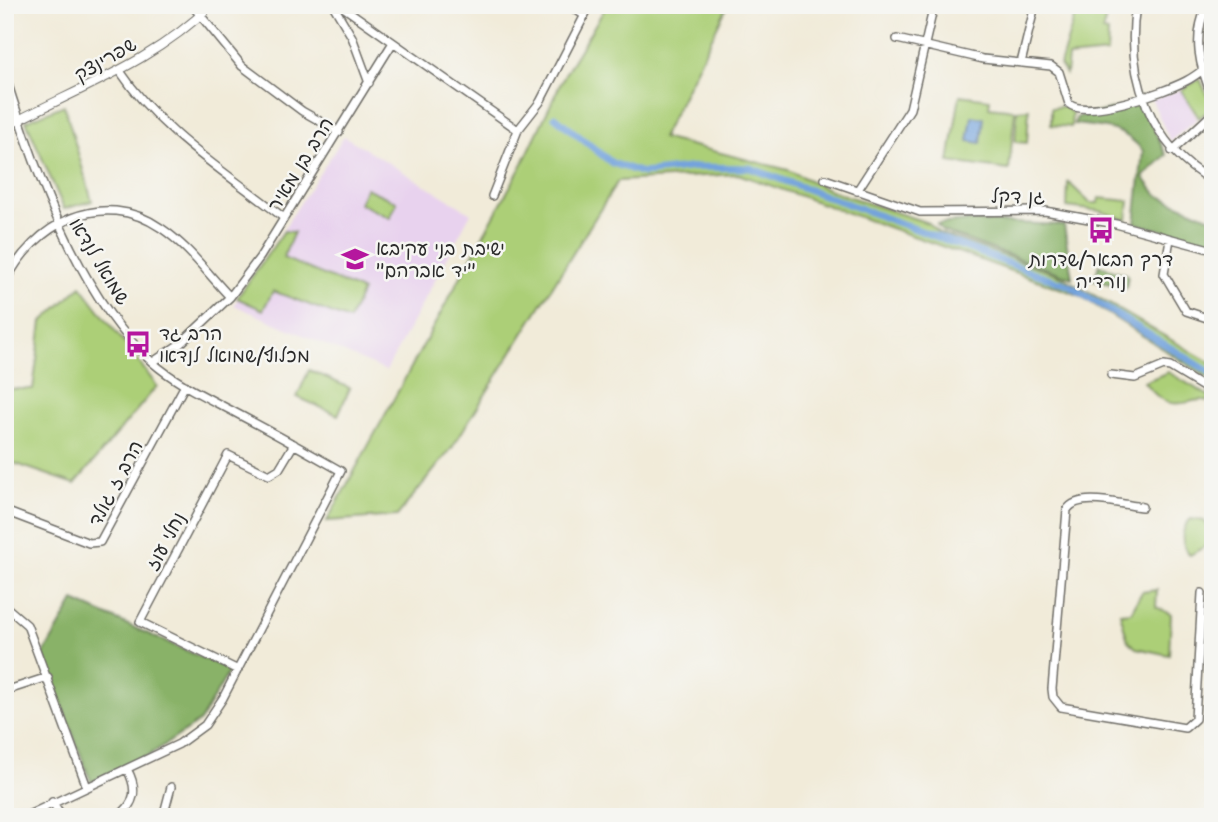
<svg xmlns="http://www.w3.org/2000/svg" width="1218" height="822" viewBox="0 0 1218 822" font-family="'Shantell Sans','Playpen Sans Hebrew',sans-serif">
	<style>
		.built { fill: #e8d2ee }
		.green { fill: #accf77; stroke: #6c7d51; stroke-width: 2 }
		.forest { fill: #89b268; stroke: #5a6e4a; stroke-width: 2 }
		.water { fill: #73a3dd; stroke: #4f6784; stroke-width: 2 }
		.lines { fill: none; stroke-linecap: round; stroke-linejoin: round }
		.canal { stroke: #73a3dd; stroke-width: 7 }
		.minor-casing { stroke: #706e68; stroke-width: 10 }
		.tertiary-casing { stroke: #706e68; stroke-width: 10 }
		.minor { stroke: #fff; stroke-width: 7 }
		.tertiary { stroke: #fff; stroke-width: 8 }
		.labels { text-anchor: middle; stroke-width: 5; stroke-linejoin: round; paint-order: stroke }
		.street-label { font-size: 19px; fill: #2b2b2b; stroke: #f6f6f2 }
		.poi-label { font-size: 19px; fill: #2b2b2b; stroke: #f6f6f2; text-anchor: start }
	</style>
	<rect width="100%" height="100%" fill="#f6f6f2"/>
	<filter id="ink" filterUnits="userSpaceOnUse"><feTurbulence type="fractalNoise" baseFrequency=".0143" numOctaves="2"/><feDisplacementMap in="SourceGraphic" scale="14" xChannelSelector="R" yChannelSelector="G"/><feConvolveMatrix kernelMatrix="1 2 1 2 8 2 1 2 1" color-interpolation-filters="sRGB"/></filter>
	<filter id="wash" filterUnits="userSpaceOnUse"><feTurbulence type="fractalNoise" baseFrequency=".00686" numOctaves="4" result="noise"/><feDisplacementMap in="SourceGraphic" scale="28" xChannelSelector="R" yChannelSelector="G"/><feGaussianBlur stdDeviation="1.57" result="paint"/><feColorMatrix in="noise" values="0 0 0 0 0 0 0 0 0 0 0 0 0 0 0 0 0 1.4 0 .05"/><feComposite in="paint" operator="in"/></filter>
	<g filter="url(#wash)">
		<rect width="100%" height="100%" fill="#f1ebd9"/>
		<path class="built" d="M1180,90L1197,119L1170,141L1152,100Z
			M344,136L471,213L386,371L234,305Z"/>
		<path class="green" d="M607,5H728L662,138L788,170L832,191L928,223L939,233L1057,274L1213,364V381L1079,295L738,174L618,181L452,448L397,516L327,521L523,163L565,74Z
			M1092,5H1112V9L1107,10L1103,31L1108,32L1107,53L1068,57L1066,74L1060,65L1076,12L1087,17Z
			M1200,79L1213,107L1199,118L1181,90Z
			M960,95L990,99L989,107L1015,110L1009,170L949,162Z
			M64,105L92,201L64,209L26,121Z
			M1064,106L1072,113L1071,127L1051,125V108Z
			M1029,109L1027,143L1015,142L1017,110Z
			M1068,182L1090,203H1098L1099,198L1129,201L1127,220L1100,211L1067,207Z
			M366,188L397,202L390,218L359,203Z
			M284,231L294,232L283,258L362,291L349,320L273,291L263,310L237,298Z
			M81,286L157,386L75,484L5,460V389H33L42,322Z
			M309,370L350,388L338,415L297,397Z
			M1168,372L1212,398L1213,403C1191,391 1175,423 1144,382Z
			M1191,519L1204,521L1212,531L1211,543L1190,555C1180,546 1180,528 1191,519Z
			M1157,590L1156,607L1171,614L1169,655L1136,648L1128,641L1120,613L1131,612L1142,592Z"/>
		<path class="forest" d="M1138,103L1145,110L1166,155L1143,177L1157,195L1213,219V244L1135,223L1143,151C1124,127 1104,127 1074,124L1077,117Z
			M966,221L1064,225L1072,278L942,231L937,224Z
			M1099,265L1128,275L1126,288L1094,280Z
			M74,601L230,670L200,721L148,756L91,782L43,655Z"/>
		<path class="water" d="M972,116L984,118L981,143L968,141Z"/>
		<g class="lines">
			<path class="canal" d="M555,117L612,163L643,173L697,167L750,168L1070,286L1213,374"/>
		</g>
	</g>
	<g filter="url(#ink)">
		<g class="lines">
			<g class="minor-casing">
				<path id="minor" d="M192,5L242,66L302,111L339,132
					M333,5L352,37L369,83
					M340,5L518,130
					M568,5L584,15
					M1136,5C1125,74 1150,147 1213,181
					M1207,5C1192,38 1199,66 1213,98
					M897,39L983,59L1051,66L1059,72L1069,104C1087,119 1165,92 1186,81C1196,76 1204,69 1213,62
					M1021,63L1035,5
					M120,71C162,134 226,172 284,218
					M5,75C34,168 78,296 152,362C176,383 206,397 234,412C270,431 306,451 341,471L223,698L205,725L179,744L24,817
					M1172,151L1213,113
					M825,179L920,212L1045,211L1116,224L1213,250
					M857,191L910,109L934,5
					M492,196L518,130L540,102L590,5
					M1170,239L1164,274L1186,311L1213,320
					M5,283C33,224 102,187 161,228C188,246 208,274 230,297
					M153,362L180,344L230,297L260,257L392,44
					M1111,375L1135,378L1164,366L1170,367L1213,393
					M1142,507C1123,505 1078,491 1067,510L1052,689L1053,697L1061,707L1185,728L1195,719L1202,593
					M5,511L89,543L100,542L185,385
					M5,606L27,625L87,787
					M236,669L140,622L228,455L269,475L279,469L294,444
					M5,691L48,677
					M5,730V737
					M52,802L63,817
					M117,817C136,804 138,789 127,769
					M163,817L171,787"/>
			</g>
			<g class="tertiary-casing">
				<path id="tertiary" d="M5,127C76,89 153,63 211,5"/>
			</g>
			<use href="#minor" class="minor"/>
			<use href="#tertiary" class="tertiary"/>
		</g>
	</g>
	<defs>
		<g id="bus-bare" transform="scale(2.1)"><path d="M-5-6H5V4H4V6H2V4H-2V6H-4V4H-5ZM-3.5-4V0h7V-4ZM-3.5 1.2v1.5H-2V1.2ZM2 1.2v1.5H3.5V1.2Z" fill="#b5179e" stroke="#f6f6f2" stroke-width="2.5" paint-order="stroke"/></g>
		<g id="school-bare" transform="scale(2.1)"><path d="M0-5L7-2L0 1L-7-2ZM-4 1L0 2.5L4 1V4Q0 6-4 4Z" fill="#b5179e" stroke="#f6f6f2" stroke-width="2.5" paint-order="stroke"/></g>
	</defs>
	<g fill-rule="evenodd">
		<use href="#bus-bare" x="1101" y="230"/>
		<use href="#school-bare" x="355" y="259"/>
		<use href="#bus-bare" x="138" y="344"/>
	</g>
	<g class="labels">
		<g class="street-label">
			<text transform="translate(105 59) rotate(-30)" y="7">שפרינצק</text>
			<text transform="translate(300 164) rotate(-58)" y="7">הרב בן מאיר</text>
			<text transform="translate(1018 196) rotate(1)" y="7">גן דקל</text>
			<text transform="translate(100 261) rotate(59)" y="7">שמואל לנדאו</text>
			<text transform="translate(115 483) rotate(-62)" y="7">הרב ז גולד</text>
			<text transform="translate(165 541) rotate(-62)" y="7">נחלי עוז</text>
		</g>
		<g class="poi-label">
			<text x="376" y="255">ישיבת בני עקיבא<tspan x="376" dy="22">"יד אברהם"</tspan></text>
			<text x="1101" y="266" text-anchor="middle">דרך הבאר/שדרות<tspan x="1101" dy="22">נורדיה</tspan></text>
			<text x="159" y="340">הרב גד<tspan x="159" dy="22">מכלוף/שמואל לנדאו</tspan></text>
		</g>
	</g>
	<rect width="1218" height="822" fill="none" stroke="#f6f6f2" stroke-width="28"/>
</svg>
